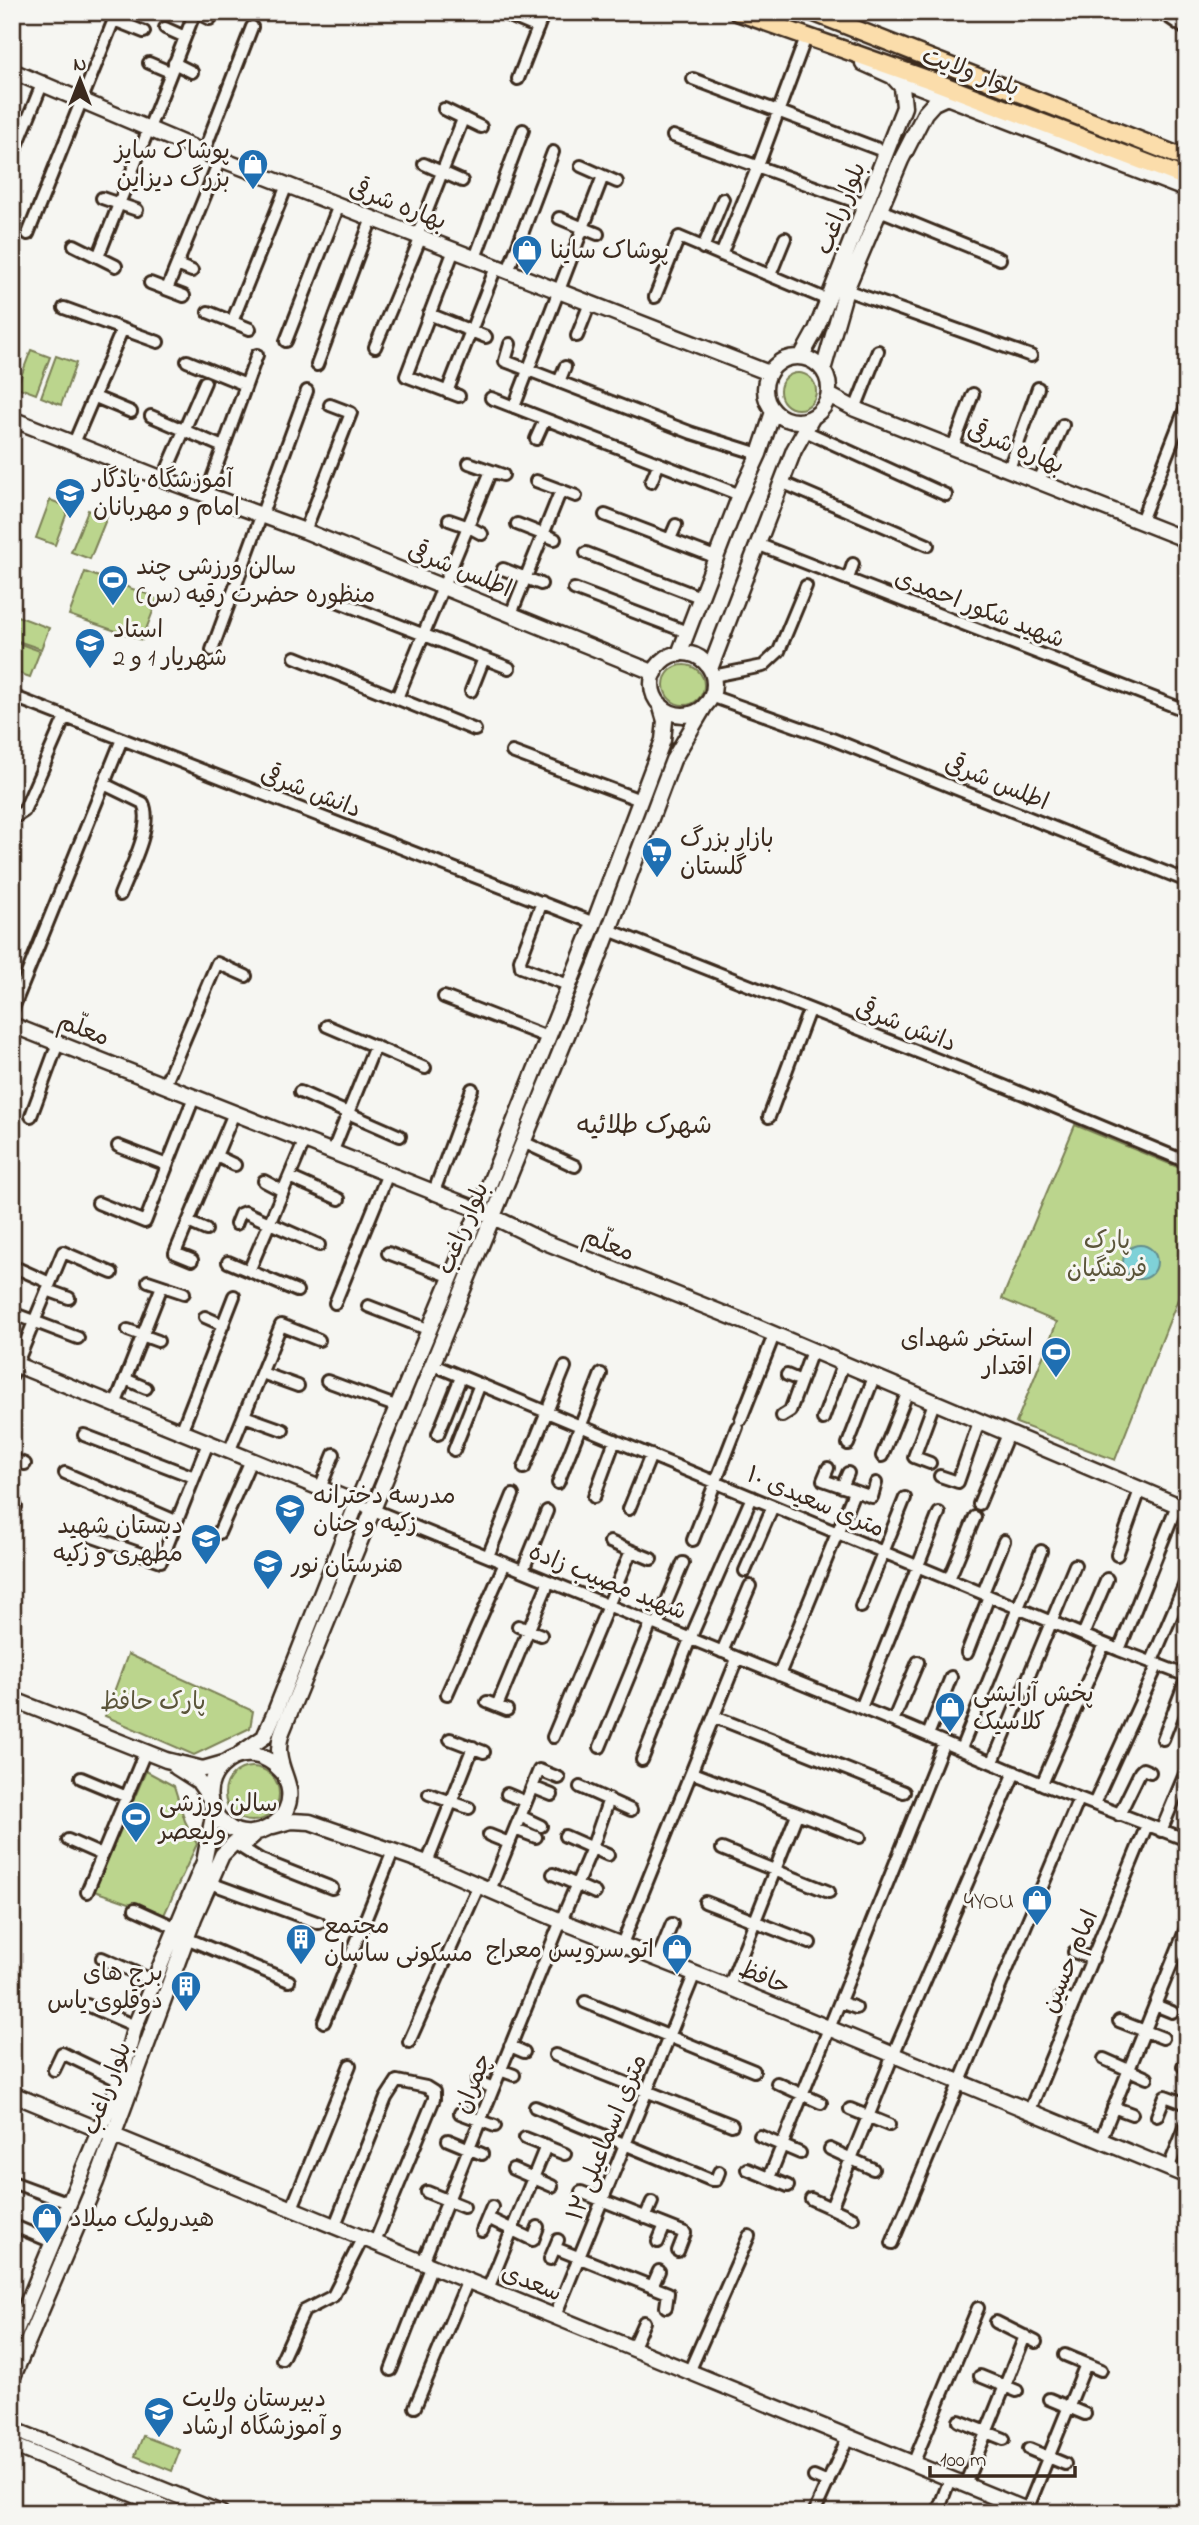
<svg xmlns="http://www.w3.org/2000/svg" width="1199" height="2525" viewBox="0 0 1199 2525" font-family="'Indie Flower','Playpen Sans Arabic',sans-serif">
	<style>
		.green { fill: #bbd58d; stroke: #7b8056; stroke-width: 2 }
		.water { fill: #7fd1d7; stroke: #648e8d; stroke-width: 2 }
		.lines { fill: none; stroke-linecap: round; stroke-linejoin: round }
		.street-casing { stroke: #3b2a1e; stroke-width: 16 }
		.secondary-casing { stroke: #3b2a1e; stroke-width: 19 }
		.primary-casing { stroke: #3b2a1e; stroke-width: 21 }
		.street { stroke: #f6f6f2; stroke-width: 10 }
		.secondary { stroke: #f6f6f2; stroke-width: 14 }
		.primary { stroke: #fbddab; stroke-width: 16 }
		.labels { text-anchor: middle; stroke-width: 6; stroke-linejoin: round; paint-order: stroke }
		.street-label { font-size: 24px; fill: #3b2a1e; stroke: #f6f6f2 }
		.poi-label { font-size: 24px; fill: #3b2a1e; stroke: #f6f6f2; text-anchor: start }
		.park-label { font-size: 24px; fill: #5b553a; stroke: #f6f6f2 }
		.neighbourhood-label { font-size: 26px; fill: #3b2a1e; stroke: #f6f6f2 }
	</style>
	<rect width="100%" height="100%" fill="#f6f6f2"/>
	<filter id="ink" filterUnits="userSpaceOnUse"><feTurbulence type="fractalNoise" baseFrequency=".0143" numOctaves="2"/><feDisplacementMap in="SourceGraphic" scale="14" xChannelSelector="R" yChannelSelector="G"/><feConvolveMatrix kernelMatrix="1 2 1 2 8 2 1 2 1" color-interpolation-filters="sRGB"/></filter>
	<g filter="url(#ink)">
		<path class="green" d="M31,350L50,357L36,394L17,387Z
			M56,356L76,363L61,405L41,397Z
			M780 391a18 18 0 1 1 36 0a18 18 0 1 1-36 0Z
			M50,500L69,507L55,545L36,538Z
			M88,510L107,517L90,559L71,552Z
			M85,572L158,598L142,640L69,615Z
			M12,614L49,628L41,649L12,639Z
			M12,641L40,651L30,677L12,671Z
			M664 685a20 20 0 1 1 40 0a20 20 0 1 1-40 0Z
			M1075,1125L1187,1171V1276L1115,1460L1016,1423L1057,1322L1002,1299Z
			M128,1654L253,1711L250,1728L194,1755L105,1716Z
			M225 1794a27 27 0 1 1 54 0a27 27 0 1 1-54 0Z
			M146,1771L174,1786L185,1821L197,1844L164,1915L94,1891Z
			M143,2436L180,2450L172,2471L135,2456Z"/>
		<path class="water" d="M1123 1262a17 17 0 1 1 34 0a17 17 0 1 1-34 0Z"/>
		<g class="lines">
			<g class="street-casing">
				<path id="street" d="M196,12L210,19
					M500,12L538,28
					M1161,12L1187,30
					M114,20L144,32
					M165,28L185,37
					M149,63L170,72
					M174,63L192,72
					M518,79L544,12
					M693,79L886,152
					M444,109L481,127
					M673,136L865,205
					M204,151L252,27
					M12,158L43,82
					M424,164L462,181
					M581,166L617,182
					M102,198L137,210
					M880,210L1000,259
					M559,218L598,234
					M28,234L117,12
					M417,236L463,119
					M74,245L116,266
					M703,248L723,199
					M454,250L406,376L459,396
					M721,255L758,166L806,37
					M98,257L195,12
					M475,258L523,130
					M177,265L192,271
					M508,271L553,152
					M770,275L785,238
					M150,283L184,296
					M167,289L220,159
					M846,290L1031,356
					M655,297L679,237L828,300
					M64,308L158,342
					M208,312L250,329
					M429,314L486,337
					M232,322L287,185
					M577,336L590,303
					M286,341L339,205
					M510,344L505,361L692,433L759,454
					M375,347L421,237
					M187,361L246,385
					M317,365L372,218
					M559,382L565,367
					M447,392L496,267
					M95,397L131,412
					M491,398L740,495
					M514,407L603,176
					M855,409L878,351
					M151,416L223,447
					M805,431L946,495
					M536,439L545,419
					M74,443L122,330
					M953,447L973,394
					M469,463L503,475
					M1009,469L1038,388
					M163,479L205,382
					M536,481L576,496
					M1039,481L1063,425
					M651,482L659,463
					M781,482L928,545
					M206,495L257,355
					M605,515L715,557
					M449,520L469,527L482,534
					M1141,521L1187,404
					M517,524L555,539
					M305,531L351,413L330,405
					M670,539L676,525
					M757,544L1187,711
					M586,553L700,597
					M503,569L541,584
					M848,579L853,564
					M574,589L687,632
					M337,601L509,668
					M511,614L561,490
					M212,650L307,391
					M295,657L475,730
					M713,676L763,666L779,651L806,586
					M471,691L484,658
					M12,696L594,923
					M711,696L832,739L1187,881
					M397,698L491,471
					M512,752L640,800
					M104,784L143,803C154,826 129,871 120,895
					M12,819L24,811L65,717
					M542,902L520,960L521,967L568,985
					M609,930L1004,1086L1187,1162
					M444,997L547,1037
					M12,1011L122,739
					M327,1026L425,1068
					M165,1085L217,963L246,976
					M300,1092L400,1136
					M31,1116L58,1043
					M769,1117L809,1010
					M523,1142L575,1166
					M118,1146L167,1165
					M332,1153L375,1046
					M216,1156L235,1165
					M289,1177L339,1199
					M264,1181L283,1191
					M433,1194L472,1089
					M98,1203L145,1222L194,1097
					M188,1222L206,1230
					M236,1224L240,1214L245,1212L319,1245
					M388,1253L452,1277
					M192,1260L175,1253L234,1113
					M228,1262L297,1291
					M19,1269L50,1283
					M249,1271L304,1142
					M148,1281L184,1293
					M47,1290L69,1298
					M335,1303L387,1176
					M368,1306L430,1330
					M12,1313L78,1338
					M205,1317L223,1325
					M128,1330L158,1341
					M431,1364L1119,1650L1187,1676
					M262,1373L298,1386
					M12,1375L63,1252L112,1273
					M787,1375L801,1381
					M125,1379L146,1388
					M327,1381L398,1407
					M115,1405L162,1286
					M244,1416L283,1430
					M782,1416L790,1411L812,1351
					M741,1419L774,1335
					M823,1419L843,1364
					M181,1432L234,1296
					M438,1434L461,1377
					M84,1435L194,1477
					M848,1444L874,1377
					M454,1450L480,1384
					M229,1452L281,1325L319,1340
					M882,1456L908,1391
					M12,1459L25,1464
					M930,1463L914,1457L934,1403
					M524,1468L565,1367
					M828,1468L823,1480L872,1497L876,1483
					M65,1473L176,1521
					M940,1476L958,1482L979,1422
					M558,1483L601,1374
					M842,1487L848,1473
					M320,1488L334,1454
					M594,1497L615,1440
					M979,1504L1008,1434
					M12,1506L16,1507
					M366,1507L908,1727L1042,1784L1187,1840
					M629,1509L651,1455
					M219,1533L251,1460
					M93,1537L161,1561L208,1443
					M693,1540L737,1427
					M610,1542L651,1559
					M1117,1555L1140,1490
					M488,1556L513,1495
					M523,1570L547,1511
					M745,1571L773,1506
					M949,1579L975,1517
					M983,1593L1004,1541
					M861,1607L905,1498
					M657,1625L683,1563
					M518,1626L541,1635
					M1083,1635L1107,1579
					M1119,1650L1177,1505
					M722,1652L750,1586
					M967,1653L989,1596
					M1152,1661L1187,1579
					M779,1675L854,1492
					M447,1694L505,1563
					M487,1702L507,1710
					M497,1706L549,1581
					M861,1708L939,1513
					M715,1717L904,1792
					M893,1721L918,1662
					M928,1735L951,1677
					M553,1737L631,1551
					M450,1739L484,1752
					M1163,1739L1187,1677
					M600,1747L651,1623
					M961,1749L1041,1551
					M642,1760L690,1639L752,1497
					M993,1762L1075,1565
					M693,1773L860,1837
					M81,1778L127,1797
					M1042,1784L1104,1644
					M532,1787L552,1795
					M580,1787L631,1810
					M429,1794L469,1808
					M507,1794L526,1802
					M1094,1804L1158,1664
					M1119,1815L1140,1772L1143,1769L1150,1772
					M520,1816L541,1826
					M515,1829L536,1837
					M1161,1831L1187,1769
					M489,1835L509,1843
					M565,1836L608,1855
					M68,1840L102,1855
					M234,1843L261,1860L332,1888
					M722,1849L829,1892
					M427,1863L473,1747
					M553,1874L595,1893
					M210,1883L319,1923
					M490,1890L539,1770L559,1778
					M87,1892L145,1752
					M705,1902L810,1943
					M135,1909L177,1928
					M12,1926L13,1924
					M186,1938L289,1981
					M622,1944L737,1659
					M1074,1952L1093,1959
					M102,1958L154,1981
					M658,1958L672,1924
					M729,1987L797,1814
					M1061,1996L1074,2003
					M585,2002L754,2071
					M840,2002L856,2008
					M87,2005L135,2026
					M1155,2005L1172,2012
					M1119,2021L1163,2038
					M324,2022L393,1851
					M409,2042L479,1885
					M510,2046L524,2052
					M555,2055L732,2125
					M1104,2059L1147,2078
					M1183,2066L1187,2068
					M54,2070L62,2053L120,2081
					M500,2070L514,2075
					M477,2081L493,2088
					M777,2083L821,2103
					M535,2107L711,2180H716L719,2172
					M1113,2107L1132,2114
					M850,2109L889,2125
					M1029,2112L1147,1825
					M460,2113L495,2126
					M1157,2116L1165,2096L1187,2104
					M760,2136L800,2153
					M525,2138L565,2154
					M448,2140L482,2154
					M1100,2141L1187,1926
					M830,2149L873,2169
					M513,2169L552,2186
					M747,2169L788,2186
					M1168,2169L1187,2123
					M769,2178L944,1742
					M12,2182L69,2203
					M427,2192L464,2207
					M581,2192L685,2233L678,2251
					M811,2199L853,2218
					M292,2208L350,2065
					M831,2208L893,2055L1015,1772
					M488,2218L533,2240L538,2227
					M645,2218L652,2202
					M12,2225L52,2242
					M335,2225L386,2098L397,2081L426,2087L434,2092V2099L375,2242
					M482,2231L492,2207
					M658,2242L665,2225
					M892,2243L1079,1799
					M555,2248L668,2293L666,2307
					M550,2259L558,2240
					M423,2262L561,1921L592,1848L609,1799
					M652,2287L659,2271
					M488,2289L546,2146
					M555,2316L695,1973
					M996,2322L1036,2342
					M632,2349L644,2322
					M1065,2355L1101,2370
					M282,2359L304,2311L333,2296L363,2237
					M391,2370L432,2265
					M689,2372L749,2236
					M980,2376L1017,2391
					M1049,2399L1085,2414
					M415,2407L468,2280
					M959,2421L1004,2439
					M1029,2449L1065,2464
					M913,2464L978,2308
					M814,2477L828,2483
					M965,2485L1025,2336
					M1027,2510L1086,2364
					M814,2513L848,2437
					M937,2513L950,2479"/>
			</g>
			<g class="secondary-casing">
				<path id="secondary" d="M863,63L892,76L1187,190
					M12,71L220,159L769,373
					M765 389a32 32 0 1 1 64 0a32 32 0 1 1-64 0Z
					M801,357L816,330L904,107L902,87L893,77
					M823,370L846,290L901,160L925,113L934,103L947,97
					M829,395L855,409L1187,540
					M12,419L163,479L305,531L655,673
					M652 684a31 31 0 1 1 62 0a31 31 0 1 1-62 0Z
					M679,654L740,495L759,454L773,412
					M710,669L794,450L812,418
					M12,1025L479,1210L545,1242L757,1327L1187,1509
					M12,1363L357,1503
					M12,1699L166,1760L203,1769L224,1763
					M240,1754L264,1737L275,1712L357,1503L479,1210L594,923L663,740L665,721L660,704
					M176,1767L198,1781L210,1798
					M284,1774C240,1721 180,1790 226,1825C233,1831 242,1834 251,1833C264,1832 280,1823 286,1810C299,1782 270,1767 282,1732L597,962L673,760L706,704
					M273,1826L291,1821L310,1822L427,1863L561,1921L729,1987L1187,2176
					M12,2094L1034,2513
					M12,2340L120,2081L135,2026L204,1862L214,1811
					M12,2379L96,2182L194,1918L222,1855L234,1843L247,1841L254,1835
					M12,2429L221,2513
					M12,2445L179,2513"/>
			</g>
			<g class="primary-casing">
				<path id="primary" d="M737,12L933,81L1187,178
					M812,12L1187,159"/>
			</g>
			<use href="#street" class="street"/>
			<use href="#secondary" class="secondary"/>
			<use href="#primary" class="primary"/>
		</g>
	</g>
	<defs>
		<g id="shop-pin" transform="scale(1.575)"><path d="M0 17L-7.5 6A9.5 9.5 0 1 1 7.5 6Z" fill="#1f6fb2" stroke="#f6f6f2"/><path d="M-5-2.5h2.3a2.7 3.5 0 0 1 5.4 0H5L5.5 6h-11ZM-1.5-2.5h3a1.5 2.3 0 0 0-3 0Z" fill="#fff"/></g>
		<g id="school-pin" transform="scale(1.575)"><path d="M0 17L-7.5 6A9.5 9.5 0 1 1 7.5 6Z" fill="#1f6fb2" stroke="#f6f6f2"/><path d="M0-5L7-2L0 1L-7-2ZM-4 1L0 2.5L4 1V4Q0 6-4 4Z" fill="#fff"/></g>
		<g id="stadium-pin" transform="scale(1.575)"><path d="M0 17L-7.5 6A9.5 9.5 0 1 1 7.5 6Z" fill="#1f6fb2" stroke="#f6f6f2"/><path d="M0-5a6.5 5 0 1 0 0 10a6.5 5 0 1 0 0-10ZM-3.5-1.8h7v3.6h-7Z" fill="#fff"/></g>
		<g id="supermarket-pin" transform="scale(1.575)"><path d="M0 17L-7.5 6A9.5 9.5 0 1 1 7.5 6Z" fill="#1f6fb2" stroke="#f6f6f2"/><path d="M-6-5.5h2.5l.6 2H6L4.5 2H-2.5L-4.4-4H-6ZM-1.5 3.2a1.3 1.3 0 1 0 .1 0ZM3 3.2a1.3 1.3 0 1 0 .1 0Z" fill="#fff"/></g>
		<g id="building-pin" transform="scale(1.575)"><path d="M0 17L-7.5 6A9.5 9.5 0 1 1 7.5 6Z" fill="#1f6fb2" stroke="#f6f6f2"/><path d="M-4-6H4V6H1V3H-1V6H-4ZM-2.5-4.3h1.7v1.8h-1.7ZM.8-4.3h1.7v1.8H.8ZM-2.5-1h1.7V.8h-1.7ZM.8-1h1.7V.8H.8Z" fill="#fff"/></g>
	</defs>
	<g fill-rule="evenodd">
		<use href="#shop-pin" x="253" y="164"/>
		<use href="#shop-pin" x="527" y="250"/>
		<use href="#school-pin" x="70" y="493"/>
		<use href="#stadium-pin" x="113" y="580"/>
		<use href="#school-pin" x="90" y="643"/>
		<use href="#supermarket-pin" x="657" y="852"/>
		<use href="#stadium-pin" x="1056" y="1352"/>
		<use href="#school-pin" x="290" y="1509"/>
		<use href="#school-pin" x="206" y="1539"/>
		<use href="#school-pin" x="268" y="1564"/>
		<use href="#shop-pin" x="950" y="1707"/>
		<use href="#stadium-pin" x="136" y="1817"/>
		<use href="#shop-pin" x="1037" y="1900"/>
		<use href="#building-pin" x="301" y="1939"/>
		<use href="#shop-pin" x="677" y="1949"/>
		<use href="#building-pin" x="186" y="1986"/>
		<use href="#shop-pin" x="47" y="2218"/>
		<use href="#school-pin" x="159" y="2412"/>
	</g>
	<g class="labels">
		<g class="street-label">
			<text transform="translate(971 71) rotate(20)" y="8">بلوار ولایت</text>
			<text transform="translate(398 204) rotate(21)" y="8">بهاره شرقی</text>
			<text transform="translate(840 208) rotate(-68)" y="8">بلوار راغب</text>
			<text transform="translate(1016 447) rotate(22)" y="8">بهاره شرقی</text>
			<text transform="translate(460 569) rotate(22)" y="8">اطلس شرقی</text>
			<text transform="translate(980 608) rotate(21)" y="8">شهید شکور احمدی</text>
			<text transform="translate(997 782) rotate(22)" y="8">اطلس شرقی</text>
			<text transform="translate(311 791) rotate(21)" y="8">دانش شرقی</text>
			<text transform="translate(906 1025) rotate(21)" y="8">دانش شرقی</text>
			<text transform="translate(84 1029) rotate(21)" y="8">معلّم</text>
			<text transform="translate(462 1228) rotate(-67)" y="8">بلوار راغب</text>
			<text transform="translate(609 1244) rotate(22)" y="8">معلّم</text>
			<text transform="translate(816 1501) rotate(23)" y="8">۱۰ متری سعیدی</text>
			<text transform="translate(608 1581) rotate(22)" y="8">شهید مصیب زاده</text>
			<text transform="translate(1069 1961) rotate(-67)" y="8">امام حسین</text>
			<text transform="translate(765 1977) rotate(23)" y="8">حافظ</text>
			<text transform="translate(472 2083) rotate(-68)" y="8">چمران</text>
			<text transform="translate(106 2088) rotate(-69)" y="8">بلوار راغب</text>
			<text transform="translate(606 2137) rotate(-68)" y="8">۱۲ متری اسماعیلی</text>
			<text transform="translate(532 2282) rotate(22)" y="8">سعدی</text>
		</g>
		<g class="poi-label">
			<text x="230" y="158" text-anchor="end">پوشاک سایز<tspan x="230" dy="28">بزرگ دیزاین</tspan></text>
			<text x="550" y="258">پوشاک ساینا</text>
			<text x="93" y="487">آموزشگاه یادگار<tspan x="93" dy="28">امام و مهربانان</tspan></text>
			<text x="136" y="574">سالن ورزشی چند<tspan x="136" dy="28">منظوره حضرت رقیه (س)</tspan></text>
			<text x="113" y="637">استاد<tspan x="113" dy="28">شهریار 1 و 2</tspan></text>
			<text x="680" y="846">بازار بزرگ<tspan x="680" dy="28">گلستان</tspan></text>
			<text x="1033" y="1346" text-anchor="end">استخر شهدای<tspan x="1033" dy="28">اقتدار</tspan></text>
			<text x="313" y="1503">مدرسه دخترانه<tspan x="313" dy="28">زکیه و حنان</tspan></text>
			<text x="183" y="1533" text-anchor="end">دبستان شهید<tspan x="183" dy="28">مطهری و زکیه</tspan></text>
			<text x="291" y="1572">هنرستان نور</text>
			<text x="973" y="1701">پخش آرایشی<tspan x="973" dy="28">کلاسیک</tspan></text>
			<text x="159" y="1811">سالن ورزشی<tspan x="159" dy="28">ولیعصر</tspan></text>
			<text x="1014" y="1908" text-anchor="end">4YOU</text>
			<text x="324" y="1933">مجتمع<tspan x="324" dy="28">مسکونی ساسان</tspan></text>
			<text x="654" y="1957" text-anchor="end">اتو سرویس معراج</text>
			<text x="163" y="1980" text-anchor="end">برج های<tspan x="163" dy="28">دوقلوی یاس</tspan></text>
			<text x="70" y="2226">هیدرولیک میلاد</text>
			<text x="182" y="2406">دبیرستان ولایت<tspan x="182" dy="28">و آموزشگاه ارشاد</tspan></text>
		</g>
		<g class="park-label">
			<text x="1107" y="1248">پارک<tspan x="1107" dy="28">فرهنگیان</tspan></text>
			<text x="153" y="1709">پارک حافظ</text>
		</g>
		<g class="neighbourhood-label">
			<text x="644" y="1133">شهرک طلائیه</text>
		</g>
	</g>
	<rect width="1199" height="2525" fill="none" stroke="#f6f6f2" stroke-width="42"/>
	<rect x="21" y="21" width="1157" height="2483" fill="none" stroke="#3b2a1e" stroke-width="2.5" filter="url(#ink)"/>
	<g transform="translate(80 80)" stroke="#f6f6f2" stroke-width="5" paint-order="stroke">
	<path d="M0-5L12 26L0 18L-12 26Z" fill="#3b2a1e"/>
	<text y="-10" font-size="19" font-weight="bold" text-anchor="middle" fill="#3b2a1e">N</text>
	</g>
	<path d="M930 2466v10h145v-10" fill="none" stroke="#3b2a1e" stroke-width="3.5"/>
	<text x="940" y="2466" font-size="21" fill="#3b2a1e" stroke="#f6f6f2" stroke-width="5" paint-order="stroke">100 m</text>
</svg>
